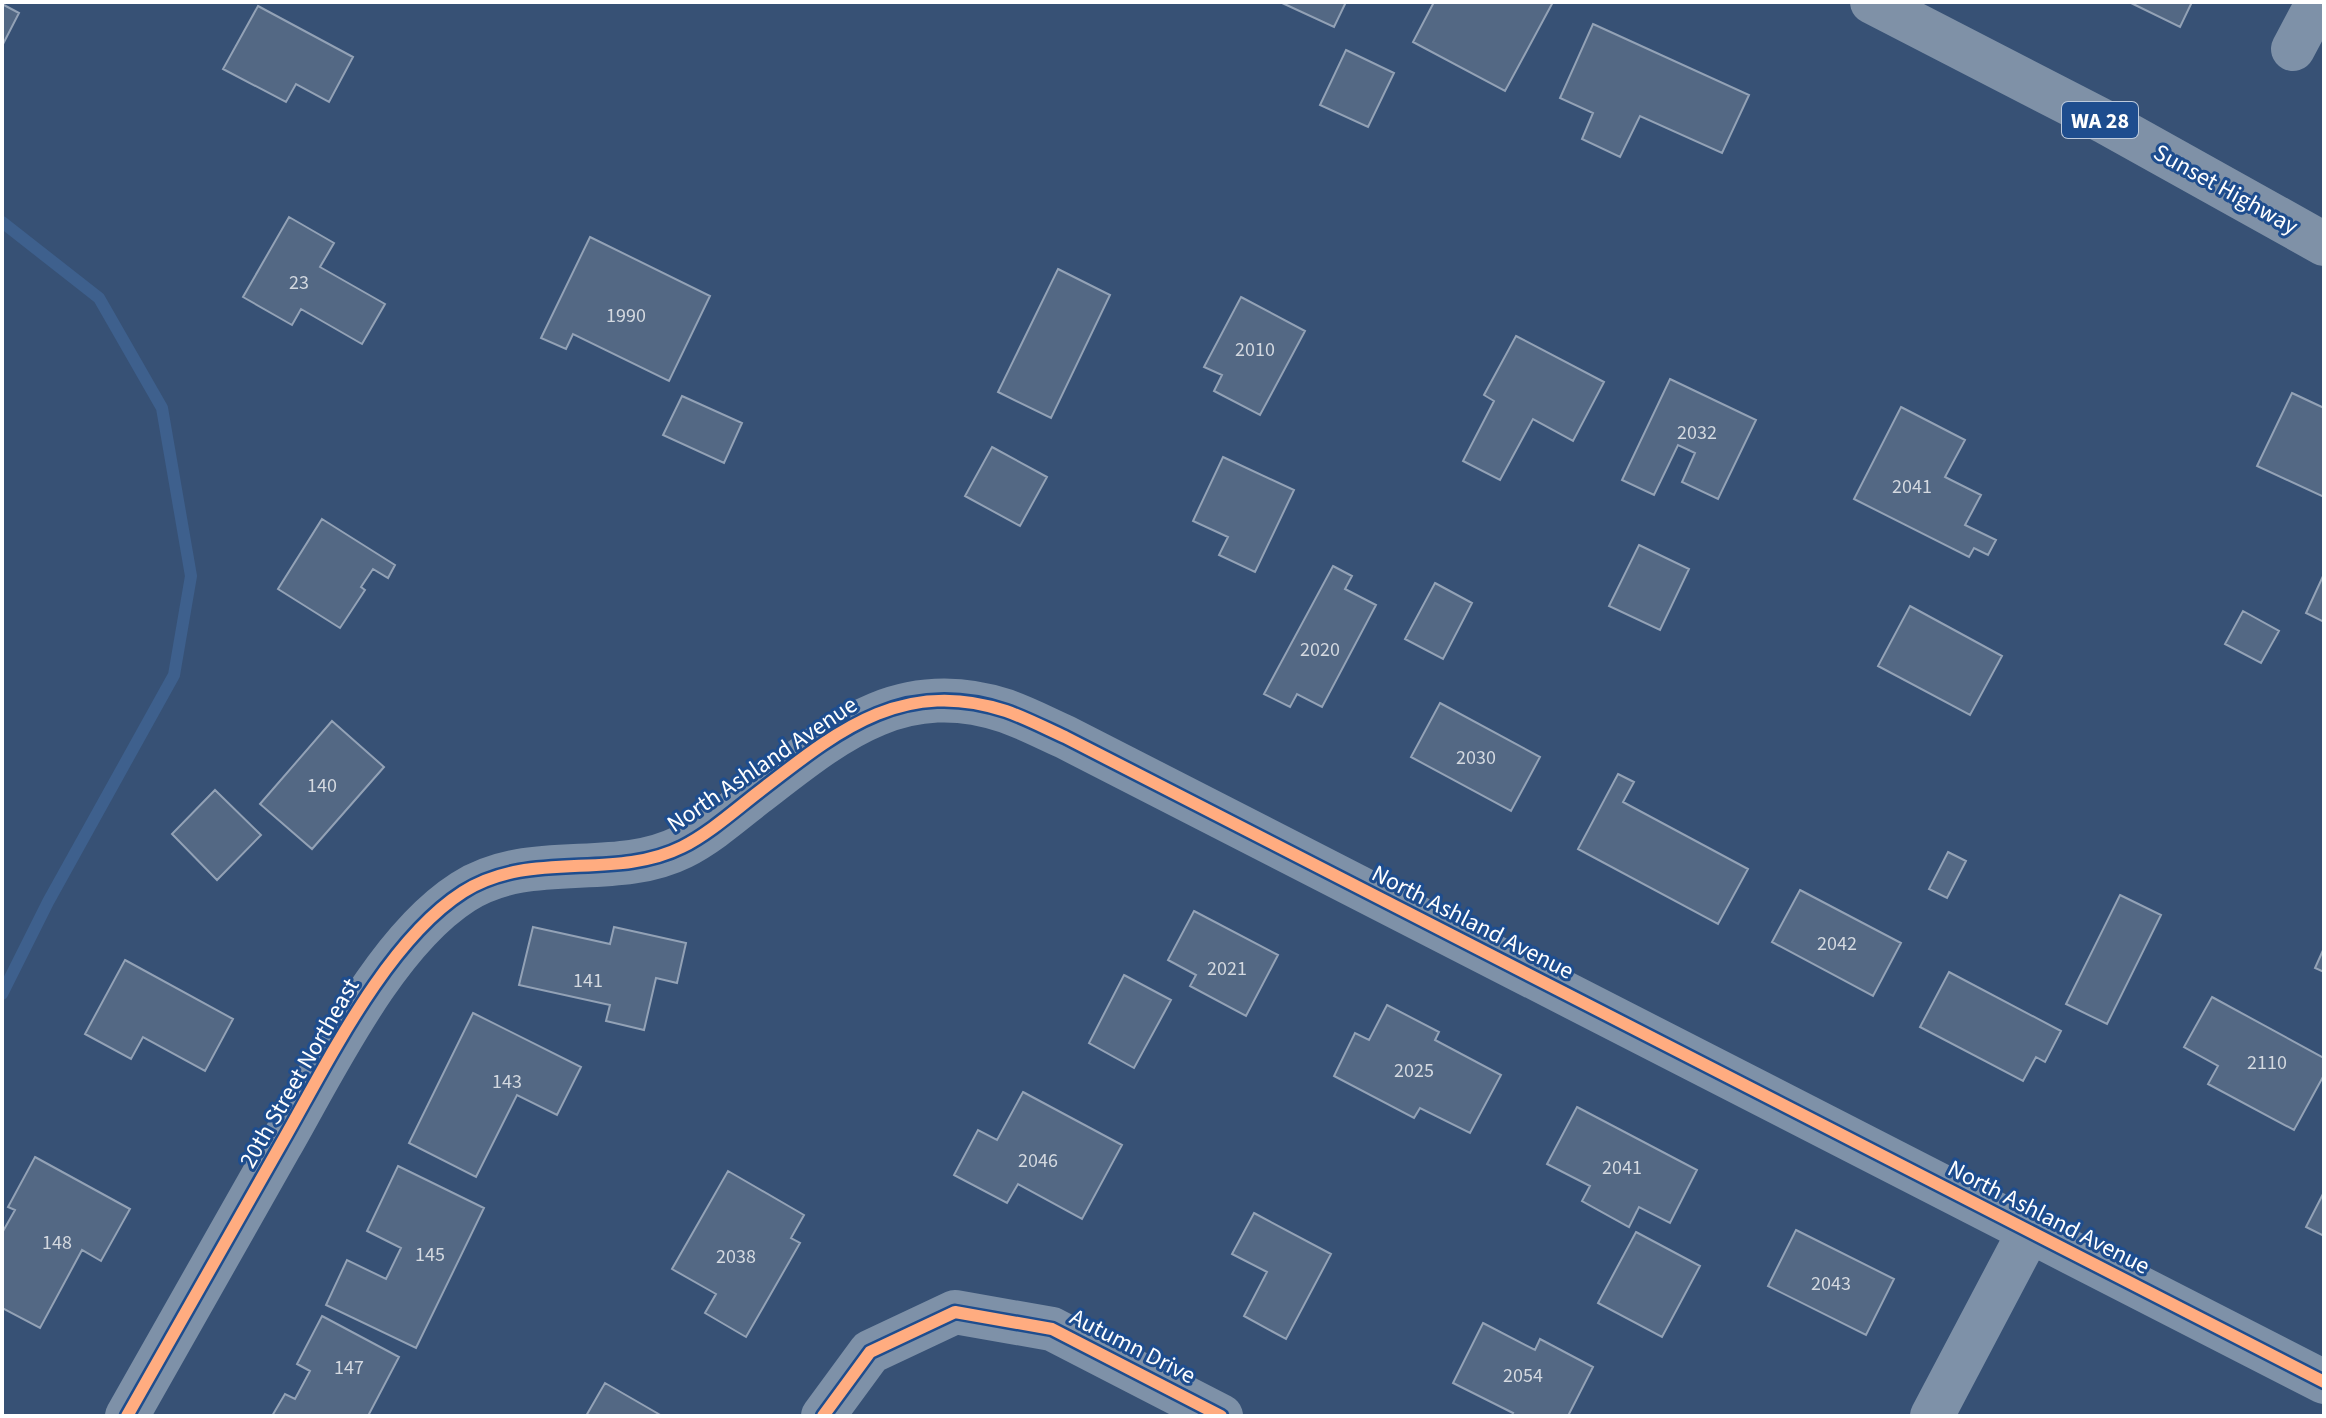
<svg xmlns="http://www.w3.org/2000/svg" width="2326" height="1418" viewBox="0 0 2326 1418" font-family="'Source Sans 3',sans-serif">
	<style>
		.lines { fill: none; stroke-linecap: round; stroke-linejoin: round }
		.stream { stroke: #3e608d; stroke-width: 12 }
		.building { fill: #536884; stroke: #93a2b6; stroke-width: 2 }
		.minor { stroke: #7e91a8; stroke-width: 44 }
		.highway { stroke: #7f91a7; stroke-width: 44 }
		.cycleway-casing { stroke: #1e4d8e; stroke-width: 17 }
		.cycleway { stroke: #ffac80; stroke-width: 12 }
		.labels { text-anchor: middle; stroke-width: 6; stroke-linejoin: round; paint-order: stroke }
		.number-label { font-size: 20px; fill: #d4d9e0 }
		.shield { fill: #1e4d8e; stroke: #bccadd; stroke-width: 2 }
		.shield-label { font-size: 22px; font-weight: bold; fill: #fff }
		.street-label { font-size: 24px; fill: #fff; stroke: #1e4d8e }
	</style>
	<rect width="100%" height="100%" fill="#375175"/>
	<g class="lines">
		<path class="stream" d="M2,222L99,298L162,408L191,576L174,675L48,902L2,994"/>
	</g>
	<path class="building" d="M1280,2H1346L1334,27Z
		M1434,2H1553L1505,91L1413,42Z
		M2129,2H2192L2180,27Z
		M2,4L19,13L2,46Z
		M258,6L353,57L329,102L296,84L286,102L223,69Z
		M1593,24L1749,95L1722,153L1640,116L1620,157L1582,139L1593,113L1560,98Z
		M1346,50L1394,73L1368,127L1320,105Z
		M289,217L334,243L320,267L385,304L362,344L301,309L292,325L243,297Z
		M590,237L710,296L669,381L573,334L566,349L541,338Z
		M1058,269L1110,295L1051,418L998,392Z
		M1241,297L1305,331L1260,415L1214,391L1222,375L1204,367Z
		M1516,336L1604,382L1573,441L1533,419L1500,480L1463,461L1494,401L1484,395Z
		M1670,379L1756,420L1718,499L1682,482L1695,453L1678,445L1654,495L1622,480Z
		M2292,393L2324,408V497L2257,466Z
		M682,396L742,423L724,463L663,435Z
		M1901,407L1965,440L1945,477L1981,495L1965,525L1996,540L1988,555L1974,548L1969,557L1854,499Z
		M992,447L1047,477L1020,526L965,496Z
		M1223,457L1294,490L1255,572L1219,555L1228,537L1193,521Z
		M322,519L395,565L388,578L373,569L361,587L365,590L340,628L278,589Z
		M1639,545L1689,569L1660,630L1609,606Z
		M1333,566L1352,576L1345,589L1376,605L1322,707L1297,694L1290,707L1264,694Z
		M2324,574V622L2306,613Z
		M1435,583L1472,603L1443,659L1405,639Z
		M1910,606L2002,656L1970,715L1878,666Z
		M2243,611L2279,631L2261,663L2225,644Z
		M1440,703L1540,757L1511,811L1411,757Z
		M332,721L384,767L312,849L260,804Z
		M1618,774L1634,782L1623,802L1748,869L1718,924L1578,849Z
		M215,790L261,835L217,880L172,834Z
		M1948,852L1966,861L1947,898L1929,889Z
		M1800,890L1901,943L1873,996L1772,942Z
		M2120,895L2161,915L2107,1024L2066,1004Z
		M1194,911L1278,955L1246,1016L1190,986L1196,975L1168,960Z
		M533,927L610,944L614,927L686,943L677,983L656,978L644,1030L606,1021L610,1005L519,985Z
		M2324,948V972L2315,968Z
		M125,960L233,1019L205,1071L143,1037L131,1059L85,1034Z
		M1949,972L2061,1031L2045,1062L2036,1057L2023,1081L1920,1027Z
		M1124,975L1171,1000L1134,1068L1089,1043Z
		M2212,997L2324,1058V1075L2294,1130L2208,1084L2218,1066L2184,1047Z
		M1387,1005L1439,1032L1435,1040L1501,1075L1470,1133L1420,1108L1414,1118L1334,1076L1355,1033L1369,1040Z
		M473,1013L581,1067L557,1115L517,1095L476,1177L409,1143Z
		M1023,1092L1122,1145L1082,1219L1018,1184L1007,1203L954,1175L978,1130L997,1140Z
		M1577,1107L1697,1170L1670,1223L1639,1207L1629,1227L1582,1201L1590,1186L1547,1164Z
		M35,1157L130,1209L101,1261L82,1250L40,1328L2,1308V1233L15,1210L8,1207Z
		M398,1166L484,1208L416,1348L326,1305L347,1260L386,1279L401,1248L367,1231Z
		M728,1171L804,1215L791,1238L800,1243L746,1337L705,1313L716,1294L672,1269Z
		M2324,1192V1236L2306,1227Z
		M1254,1213L1331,1254L1286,1339L1244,1316L1267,1272L1232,1254Z
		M1796,1230L1894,1279L1866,1335L1768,1286Z
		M1636,1232L1700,1266L1662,1337L1598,1303Z
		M322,1316L399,1357L368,1416H272L285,1394L295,1399L310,1371L297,1364Z
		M1483,1323L1535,1350L1540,1339L1593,1367L1568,1416H1511L1513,1413L1453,1383Z
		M605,1383L662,1416H586Z"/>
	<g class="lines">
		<path class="minor" d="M2293,49L2318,2
			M127,1416C178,1326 229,1236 280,1146C326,1066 385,942 463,892C530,849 614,881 682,847C708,834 733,812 756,794C834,734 900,676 1006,711C1026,718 1045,728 1065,737L2324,1382
			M823,1416L870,1352L955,1312L1052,1329L1221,1416
			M1932,1416L2029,1232"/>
		<path class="highway" d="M1872,2L2107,123L2324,244"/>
		<g class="cycleway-casing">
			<path id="cycleway" d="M127,1416C178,1326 229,1236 280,1146C326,1066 385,942 463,892C530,849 614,881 682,847C708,834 733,812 756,794C834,734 900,676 1006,711C1026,718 1045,728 1065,737L2324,1382
				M823,1416L870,1352L955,1312L1052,1329L1221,1416"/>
		</g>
		<use href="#cycleway" class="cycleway"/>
	</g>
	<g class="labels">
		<g class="number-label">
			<text x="299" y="289">23</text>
			<text x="626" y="322">1990</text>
			<text x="1255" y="356">2010</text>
			<text x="1697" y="439">2032</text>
			<text x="1912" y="493">2041</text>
			<text x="1320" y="656">2020</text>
			<text x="1476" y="764">2030</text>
			<text x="322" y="792">140</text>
			<text x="1837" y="950">2042</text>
			<text x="1227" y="975">2021</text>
			<text x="588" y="987">141</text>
			<text x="2267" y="1069">2110</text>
			<text x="1414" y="1077">2025</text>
			<text x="507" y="1088">143</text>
			<text x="1038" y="1167">2046</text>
			<text x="1622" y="1174">2041</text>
			<text x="57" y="1249">148</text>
			<text x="430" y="1261">145</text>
			<text x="736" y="1263">2038</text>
			<text x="1831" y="1290">2043</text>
			<text x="349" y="1374">147</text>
			<text x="1523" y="1382">2054</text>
		</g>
		<rect class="shield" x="2062" y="102" width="76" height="36" rx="6"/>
		<g class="shield-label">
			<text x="2100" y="128">WA 28</text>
		</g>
		<g class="street-label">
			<text transform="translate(2226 189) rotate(29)" y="8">Sunset Highway</text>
			<text transform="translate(762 764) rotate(-34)" y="8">North Ashland Avenue</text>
			<text transform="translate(1473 922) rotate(27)" y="8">North Ashland Avenue</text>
			<text transform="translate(299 1073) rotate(-60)" y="8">20th Street Northeast</text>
			<text transform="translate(2049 1217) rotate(27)" y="8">North Ashland Avenue</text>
			<text transform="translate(1133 1346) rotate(27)" y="8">Autumn Drive</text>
		</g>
	</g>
	<rect width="2326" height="1418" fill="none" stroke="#ffffff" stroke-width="8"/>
</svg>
